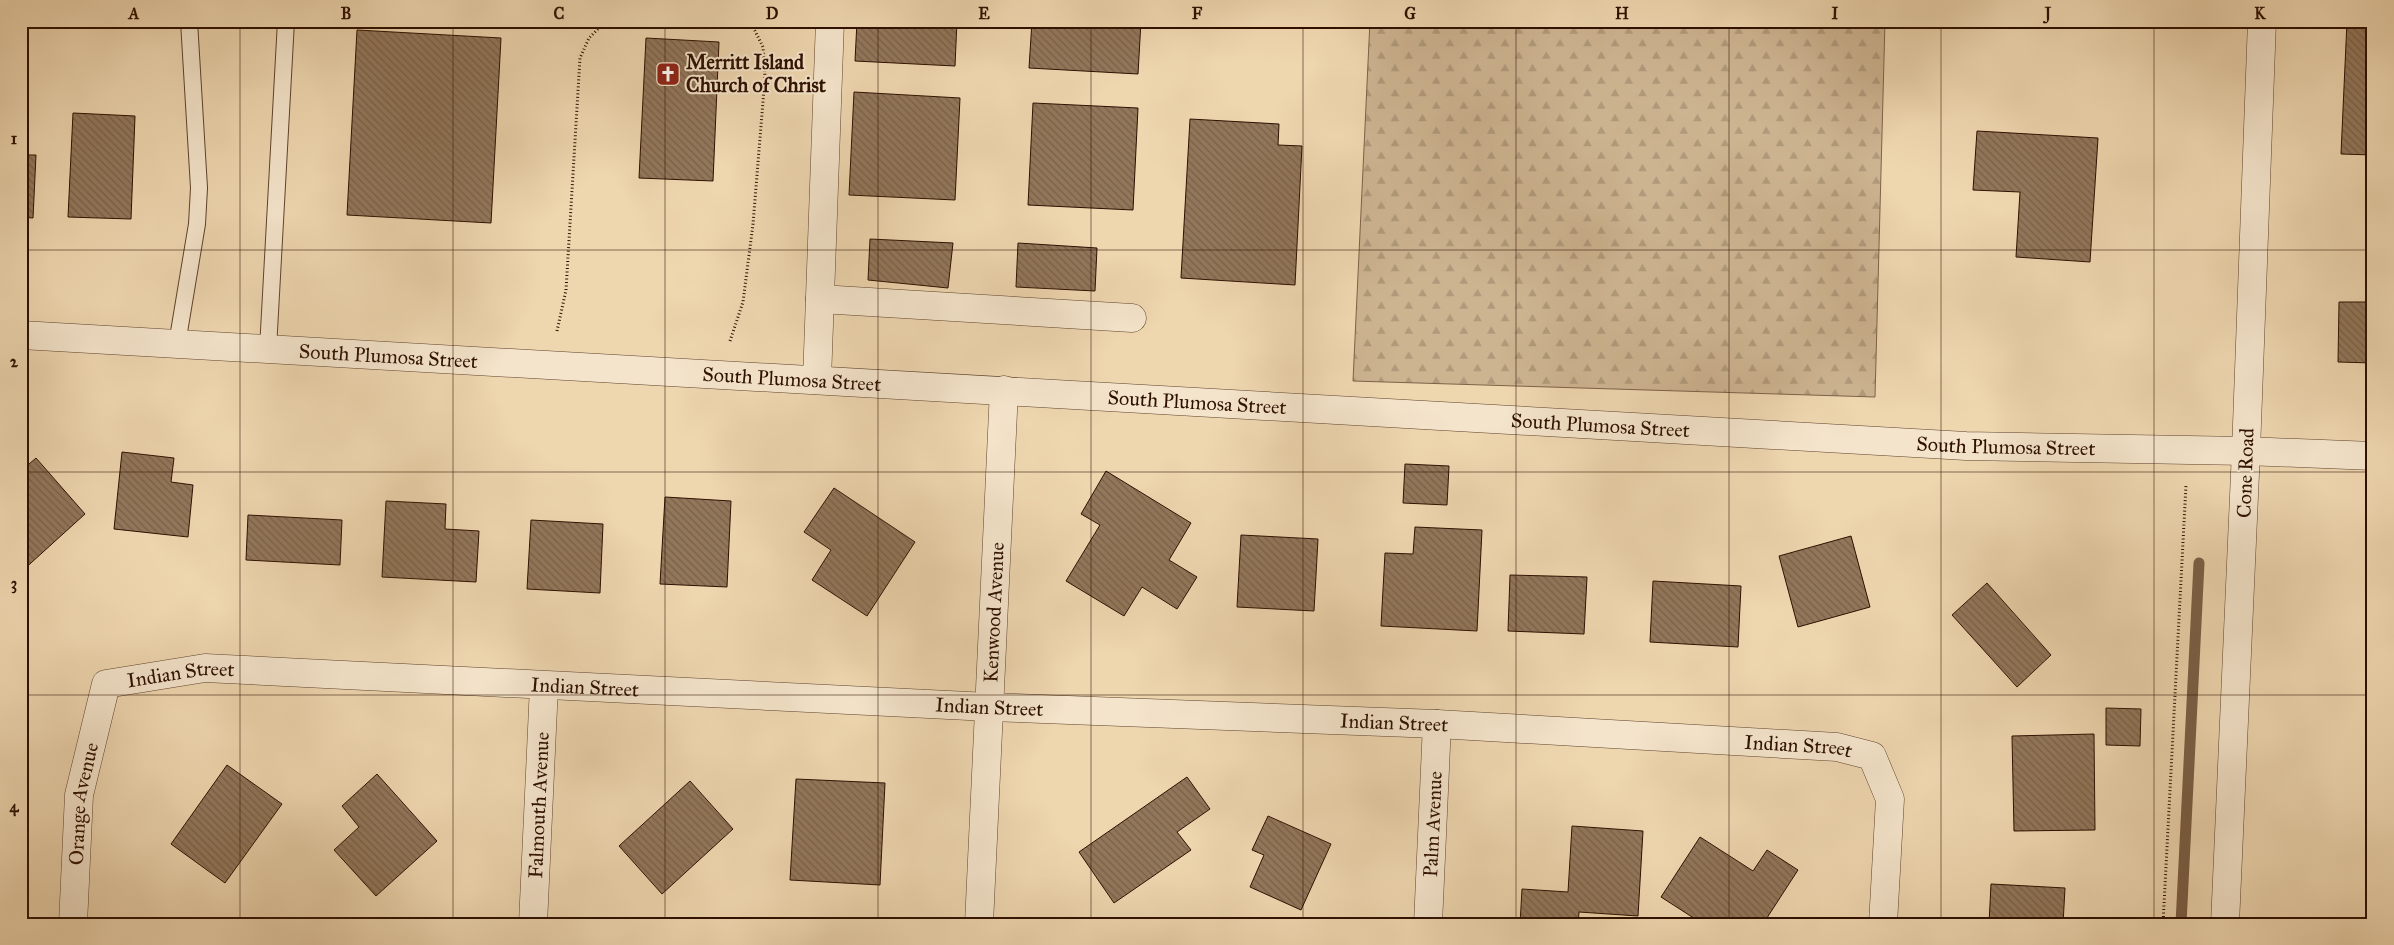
<svg xmlns="http://www.w3.org/2000/svg" width="2394" height="945" viewBox="0 0 2394 945" font-family="'IM FELL Great Primer',serif">
	<style>
		.forest { fill: url(#forest-firs); stroke: #7e6248 }
		.lines { fill: none; stroke-linecap: round; stroke-linejoin: round }
		.stream { stroke: #7a5f46; stroke-width: 11 }
		.building { fill: url(#building-back-hatch); stroke: #2e1000 }
		.service-casing { stroke: #5e422c; stroke-width: 18 }
		.minor-casing { stroke: #5e422c; stroke-width: 29 }
		.tertiary-casing { stroke: #5e422c; stroke-width: 29 }
		.path { stroke: #2e1000; stroke-width: 3; stroke-dasharray: 1 2.5; stroke-linecap: butt }
		.service { stroke: #f4e4cb; stroke-width: 16 }
		.minor { stroke: #f4e4cb; stroke-width: 28 }
		.tertiary { stroke: #f4e4cb; stroke-width: 28 }
		.grid { fill: none; stroke: #2e1000; stroke-width: 1; stroke-opacity: 0.55 }
		.labels { text-anchor: middle; stroke-width: 4; stroke-linejoin: round; paint-order: stroke }
		.poi-label { font-size: 20px; font-weight: bold; fill: #2e1000; stroke: #f4e4cb; text-anchor: start }
		.street-label { font-size: 20px; fill: #2e1000; stroke: #f4e4cb }
		.neatline { fill: none; stroke: #2e1000; stroke-width: 2 }
		.grid-label { font-size: 16px; text-anchor: middle; font-weight: bold; fill: #2e1000 }
	</style>
	<defs>
		<pattern id="forest-firs" width="22" height="20" patternUnits="userSpaceOnUse" patternTransform="scale(1.25)"><rect width="22" height="20" fill="#cdb491"/><path d="M5 1l3.5 6h-7zM16 11l3.5 6h-7z" fill="#b09a7b"/></pattern>
		<pattern id="building-back-hatch" width="6" height="6" patternUnits="userSpaceOnUse" patternTransform="scale(1.25)"><rect width="6" height="6" fill="#92775b"/><path d="M-1 5l2 2M0 0l6 6M5-1l2 2" fill="none" stroke="#786049"/></pattern>
	</defs>
	<rect width="100%" height="100%" fill="#eed6af"/>
	<filter id="stains"><feTurbulence type="fractalNoise" baseFrequency=".004" numOctaves="4"/><feColorMatrix values="0 0 0 0 .2 0 0 0 0 .09 0 0 0 0 .02 0 0 0 .5 -.17"/></filter>
	<radialGradient id="worn" r=".72"><stop offset=".6" stop-color="#630" stop-opacity="0"/><stop offset="1" stop-color="#630" stop-opacity=".3"/></radialGradient>
	<path class="forest" d="M1370,21H1885L1875,397L1353,381Z"/>
	<g class="lines">
		<path class="stream" d="M2181,924L2199,563"/>
	</g>
	<path class="building" d="M857,21H957L955,66L855,61Z
		M1032,21H1141L1138,74L1029,68Z
		M2347,21H2373V155L2341,154Z
		M357,30L501,38L491,223L347,215Z
		M646,38L719,42L713,181L639,178Z
		M854,92L960,98L955,200L849,195Z
		M1033,103L1138,108L1133,210L1028,205Z
		M73,113L135,116L131,219L68,217Z
		M1190,119L1279,124L1278,145L1302,146L1295,285L1181,278Z
		M1977,131L2098,138L2090,262L2016,257L2020,192L1973,190Z
		M21,155H36L33,218L21,217Z
		M870,239L953,243L948,288L868,280Z
		M1018,243L1097,248L1095,291L1016,287Z
		M2339,302H2373V363L2338,362Z
		M122,452L174,458L171,482L193,485L188,537L114,529Z
		M36,458L85,514L21,572V471Z
		M1405,464L1449,466L1447,505L1403,503Z
		M1106,471L1191,523L1169,560L1197,577L1177,609L1142,587L1124,616L1066,581L1100,525L1081,514Z
		M834,488L915,542L867,616L812,580L831,550L804,532Z
		M665,497L731,501L727,587L660,584Z
		M386,501L446,504L445,529L479,531L476,582L382,577Z
		M248,515L342,520L340,565L246,560Z
		M531,520L603,524L600,593L527,589Z
		M1415,527L1482,530L1477,631L1381,626L1385,553L1413,554Z
		M1241,535L1318,539L1314,611L1237,607Z
		M1851,536L1870,607L1798,627L1779,556Z
		M1510,575L1587,577L1584,634L1508,631Z
		M1653,581L1741,586L1738,647L1650,642Z
		M1987,583L2051,655L2017,687L1952,615Z
		M2106,708L2141,709L2140,746L2106,745Z
		M2094,734L2095,830L2014,831L2012,736Z
		M227,765L282,804L225,883L171,844Z
		M377,774L437,841L376,896L334,850L359,827L342,806Z
		M1187,777L1210,809L1177,832L1191,850L1114,903L1079,852Z
		M796,779L885,783L880,885L790,880Z
		M690,781L733,829L662,894L619,846Z
		M1268,816L1331,844L1301,910L1250,887L1264,855L1252,850Z
		M1572,826L1643,831L1638,916L1579,912L1578,924H1520L1522,889L1568,892Z
		M1700,837L1753,871L1767,850L1798,870L1763,924H1703L1661,897Z
		M1991,884L2065,888L2063,924H1989Z"/>
	<g class="lines">
		<g class="service-casing">
			<path id="service" d="M177,344L197,224L199,188L189,21
				M268,349L286,21"/>
		</g>
		<g class="minor-casing">
			<g id="minor">
				<path d="M2262,21L2246,451L2373,456"/>
				<path d="M820,299L1132,318"/>
				<path d="M817,380L830,21"/>
				<path id="s1" d="M73,924L79,795L106,684L205,668L989,707L1437,724L1837,747L1872,756L1890,799L1883,924"/>
				<path id="s2" d="M533,924L544,686"/>
				<path id="s3" d="M979,924L1004,390"/>
				<path id="s4" d="M1428,924L1437,724"/>
			</g>
		</g>
		<g class="tertiary-casing">
			<g id="tertiary">
				<path id="s5" d="M21,335L1966,446L2246,451L2225,924"/>
			</g>
		</g>
		<path class="path" d="M557,331L566,290L580,58L589,38L606,21
			M730,341L743,302L753,224L765,77L763,47L750,21
			M2163,924L2186,485"/>
		<use href="#service" class="service"/>
		<use href="#minor" class="minor"/>
		<use href="#tertiary" class="tertiary"/>
	</g>
	<path class="grid" d="M240,21V924M453,21V924M665,21V924M878,21V924M1091,21V924M1303,21V924M1516,21V924M1729,21V924M1941,21V924M2154,21V924M21,250H2373M21,472H2373M21,695H2373"/>
	<defs>
		<g id="church-square" transform="scale(1.25)"><rect x="-9" y="-9" width="18" height="18" rx="4" fill="#8f2418" stroke="#f4e4cb"/><path d="M-1.2-6h2.4v3.5h3.3v2.4h-3.3V6h-2.4V-.1h-3.3v-2.4h3.3Z" fill="#fff"/></g>
	</defs>
	<g fill-rule="evenodd">
		<use href="#church-square" x="668" y="74"/>
	</g>
	<g class="labels">
		<g class="poi-label">
			<text x="686" y="69">Merritt Island<tspan x="686" dy="23">Church of Christ</tspan></text>
		</g>
		<g class="street-label">
			<text dy="7" stroke="none"><textPath href="#s5" startOffset="368">South Plumosa Street</textPath></text>
			<text dy="7" stroke="none"><textPath href="#s5" startOffset="772">South Plumosa Street</textPath></text>
			<text dy="7" stroke="none"><textPath href="#s5" startOffset="1178">South Plumosa Street</textPath></text>
			<text dy="7" stroke="none"><textPath href="#s5" startOffset="1582">South Plumosa Street</textPath></text>
			<text dy="7" stroke="none"><textPath href="#s5" startOffset="1988">South Plumosa Street</textPath></text>
			<text transform="translate(2245 473) rotate(-88)" y="7">Cone Road</text>
			<text dy="7" stroke="none"><textPath href="#s3" startOffset="312">Kenwood Avenue</textPath></text>
			<text dy="7" stroke="none"><textPath href="#s1" startOffset="319">Indian Street</textPath></text>
			<text dy="7" stroke="none"><textPath href="#s1" startOffset="724">Indian Street</textPath></text>
			<text dy="7" stroke="none"><textPath href="#s1" startOffset="1129">Indian Street</textPath></text>
			<text dy="7" stroke="none"><textPath href="#s1" startOffset="1534">Indian Street</textPath></text>
			<text dy="7" stroke="none"><textPath href="#s1" startOffset="1939">Indian Street</textPath></text>
			<text dy="7" stroke="none"><textPath href="#s1" startOffset="121">Orange Avenue</textPath></text>
			<text dy="7" stroke="none"><textPath href="#s2" startOffset="119">Falmouth Avenue</textPath></text>
			<text dy="7" stroke="none"><textPath href="#s4" startOffset="100">Palm Avenue</textPath></text>
		</g>
	</g>
	<rect width="2394" height="945" fill="none" stroke="#eed6af" stroke-width="55"/>
	<rect x="28" y="28" width="2338" height="890" class="neatline"/>
	<g class="grid-label">
		<text x="134" y="19">A</text>
		<text x="346" y="19">B</text>
		<text x="559" y="19">C</text>
		<text x="772" y="19">D</text>
		<text x="984" y="19">E</text>
		<text x="1197" y="19">F</text>
		<text x="1410" y="19">G</text>
		<text x="1622" y="19">H</text>
		<text x="1835" y="19">I</text>
		<text x="2048" y="19">J</text>
		<text x="2260" y="19">K</text>
		<text x="14" y="144">1</text>
		<text x="14" y="367">2</text>
		<text x="14" y="589">3</text>
		<text x="14" y="812">4</text>
	</g>
	<rect width="100%" height="100%" filter="url(#stains)"/>
	<rect width="100%" height="100%" fill="url(#worn)"/>
</svg>
